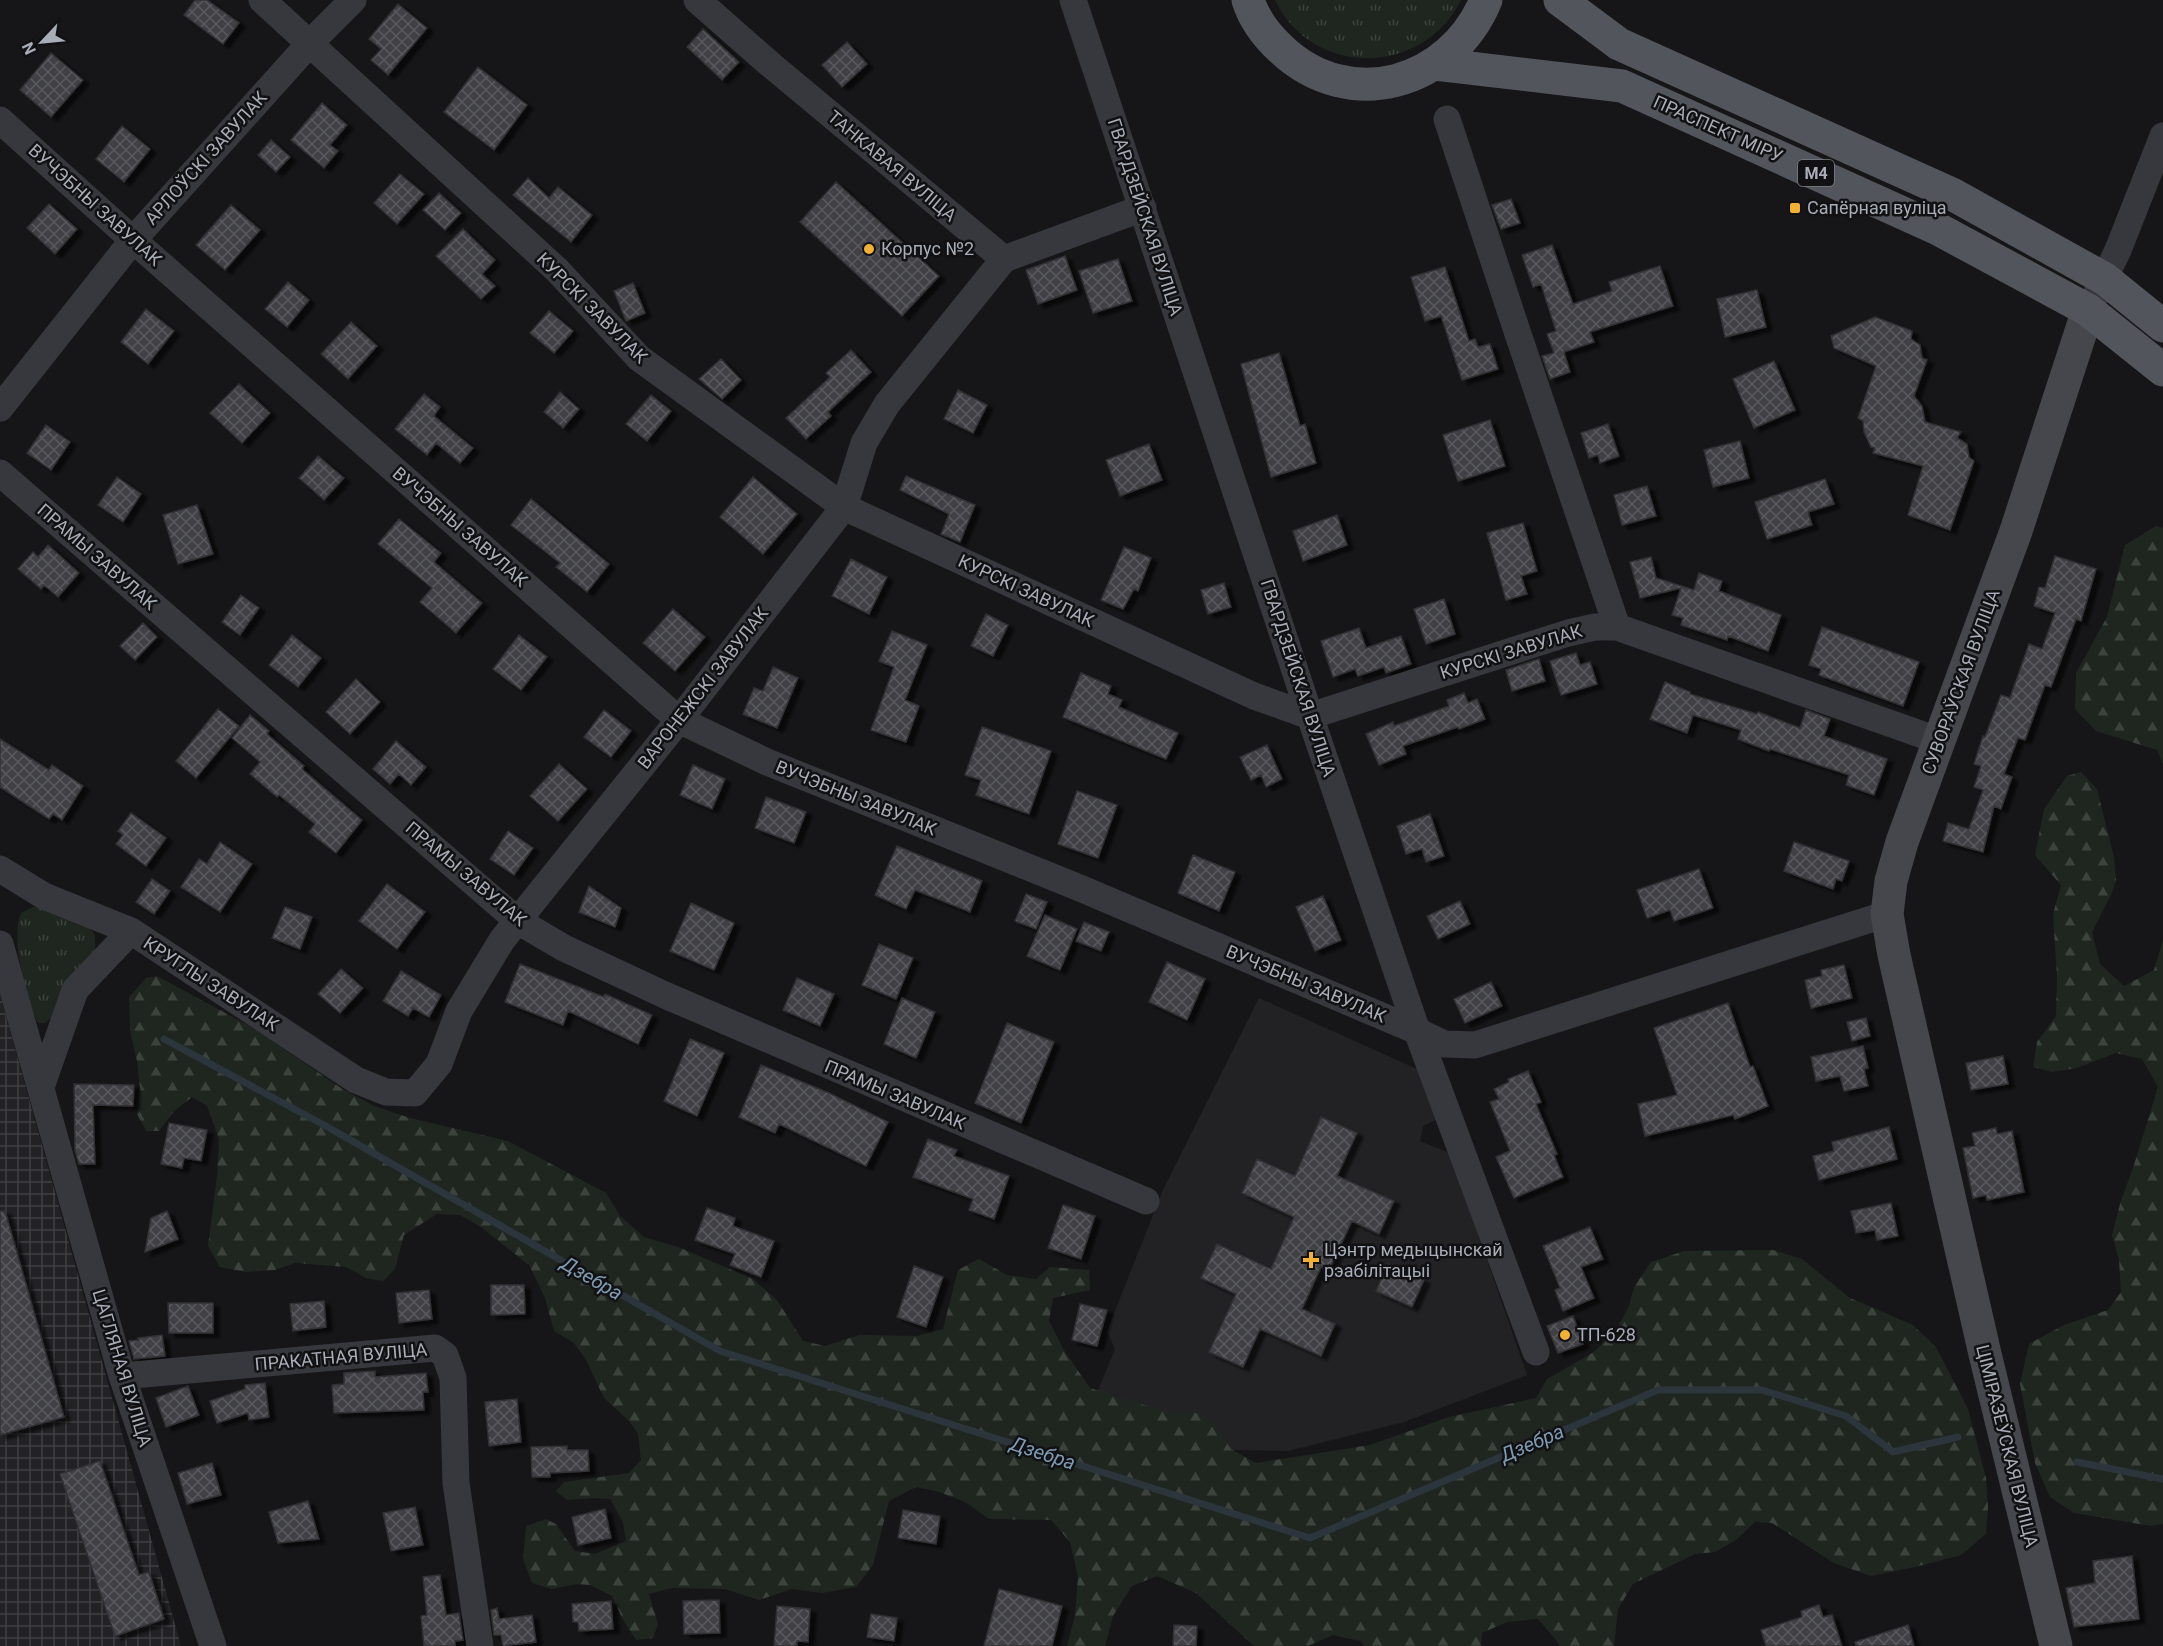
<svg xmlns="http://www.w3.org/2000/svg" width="2163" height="1646" viewBox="0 0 2163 1646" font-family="Roboto,sans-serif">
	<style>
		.built { fill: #222225 }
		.industrial { fill: url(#industrial-grid) }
		.grass { fill: url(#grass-tufts) }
		.forest { fill: url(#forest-firs) }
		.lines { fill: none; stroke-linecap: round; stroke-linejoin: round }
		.stream { stroke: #2c353c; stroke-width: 7 }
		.building { fill: url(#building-cross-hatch); stroke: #303034; stroke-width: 1.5; filter: url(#shadow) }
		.minor { stroke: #37383d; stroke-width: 27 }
		.secondary { stroke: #45474d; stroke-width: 33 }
		.primary { stroke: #53555c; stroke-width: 33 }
		.poi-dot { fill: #f2b134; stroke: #111113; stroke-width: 2 }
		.labels { text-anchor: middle; stroke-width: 5; stroke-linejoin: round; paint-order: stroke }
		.shield { fill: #111113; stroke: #7b7e86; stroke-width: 1.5 }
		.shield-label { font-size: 16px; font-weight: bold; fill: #a8adb8 }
		.street-label { font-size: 18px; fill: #a8adb8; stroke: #111113 }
		.poi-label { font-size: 18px; fill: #a8adb8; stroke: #111113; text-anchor: start }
		.water-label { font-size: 20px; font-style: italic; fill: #7f9bb3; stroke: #111113 }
	</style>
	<defs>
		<pattern id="industrial-grid" width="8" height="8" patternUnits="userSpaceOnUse" patternTransform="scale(1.5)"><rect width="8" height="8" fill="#222225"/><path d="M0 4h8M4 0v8" fill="none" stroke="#3f3f43"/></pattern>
		<pattern id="grass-tufts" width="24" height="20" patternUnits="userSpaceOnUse" patternTransform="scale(1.5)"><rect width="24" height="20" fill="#1e261f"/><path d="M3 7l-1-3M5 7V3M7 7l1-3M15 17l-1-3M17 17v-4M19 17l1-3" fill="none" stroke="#3c433d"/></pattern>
		<pattern id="forest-firs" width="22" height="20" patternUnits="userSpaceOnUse" patternTransform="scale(1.5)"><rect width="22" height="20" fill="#1e261f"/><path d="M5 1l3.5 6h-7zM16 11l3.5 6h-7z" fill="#3c433d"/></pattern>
		<pattern id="building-cross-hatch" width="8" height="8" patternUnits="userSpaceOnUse" patternTransform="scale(1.5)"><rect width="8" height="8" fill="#404145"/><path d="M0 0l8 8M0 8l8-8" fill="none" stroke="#595a5e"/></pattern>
		<filter id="shadow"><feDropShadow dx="6" dy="4" stdDeviation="1.5" flood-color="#0009"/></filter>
	</defs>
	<rect width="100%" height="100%" fill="#161618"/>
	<path class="built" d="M1259,998L1426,1073L1438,1119L1423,1126L1420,1141L1450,1153L1527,1375L1404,1422L1288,1451L1177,1449L1090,1410L1115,1349L1107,1331L1163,1190Z"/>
	<path class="industrial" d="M0,994L181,1646H0Z"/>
	<path class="grass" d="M1275,0H1461C1423,77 1312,78 1275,0Z
		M33,907H47L86,922L95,935V954L54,1015L45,1023H38L33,1013C26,984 10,942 21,913Z"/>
	<path class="forest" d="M2156,526L2163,528V764L2157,750L2096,731L2075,709L2076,673L2107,617L2125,545Z
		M2081,772L2097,789L2114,857L2116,880L2111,895L2092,932L2100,964L2124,986L2154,970L2163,940V1524L2151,1526L2074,1513L2050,1497L2035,1463L2020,1384L2029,1344L2064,1325L2108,1310L2121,1292L2119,1260L2112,1235L2120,1204L2134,1165L2158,1087L2142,1059L2116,1053L2077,1068L2052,1072L2033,1067L2037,1042L2056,1016L2057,977L2053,914L2061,885L2035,855L2044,809L2067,776Z
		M157,976L255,1029L341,1088L374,1106L410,1118L508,1141L606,1193L620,1216L644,1237L678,1247L753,1279L777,1300L803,1341L825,1346L859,1335L917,1336L943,1329L958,1270L979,1259L1007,1275L1036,1279L1050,1267L1089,1270L1090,1290L1053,1298L1049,1321L1065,1352L1090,1388L1170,1413H1200L1213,1423L1231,1449L1256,1463L1370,1445L1449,1417L1536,1398L1547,1379L1594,1352L1616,1330L1629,1306L1634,1287L1651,1262L1684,1251L1773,1250L1802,1259L1850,1298L1913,1325L1936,1347L1968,1409L1986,1478L1988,1508L1986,1534L1961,1555L1919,1566L1871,1576L1834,1563L1772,1523L1755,1522L1736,1540L1715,1552L1695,1554L1633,1584L1618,1609L1614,1646H1560L1556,1640L1538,1619L1507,1622L1482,1633L1481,1646H1364L1360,1641L1333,1635L1308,1646H1254L1196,1593L1157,1576L1132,1586L1113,1616L1105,1646H1067L1075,1615L1078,1577L1070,1542L1051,1520L989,1519L965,1502L939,1492L916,1487L889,1501L873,1565L856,1587L822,1593L792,1589L759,1600L725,1589L672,1588L649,1594L658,1624L653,1638L636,1640L622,1618L612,1596L590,1585L577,1584L552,1589L532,1583L523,1559L526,1526L546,1519L556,1524L575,1551L595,1554L626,1541L623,1522L610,1499L592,1498L567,1500L556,1491L564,1482L629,1473L641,1460L638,1434L629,1421L604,1398L586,1360L574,1343L554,1331L545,1298L529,1265L481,1227L460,1215L437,1214L404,1235L395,1269L383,1281L366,1278L346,1267L295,1263L275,1270L246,1272L220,1267L208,1246L217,1176L219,1139L207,1106L192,1097L173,1112L159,1131H146L137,1114L140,1088L137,1061L130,1031L129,997L146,978Z"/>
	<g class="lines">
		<path class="stream" d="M164,1039L324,1125L720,1351L1310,1538L1658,1390H1762L1846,1416L1893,1452L1958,1437
			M2077,1462L2163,1479"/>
	</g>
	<path class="building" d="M195,0H207L239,23L223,44L184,15Z
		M398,4L427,28L388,75L371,60L381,49L369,39Z
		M703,29L739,62L722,80L687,47Z
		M847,42L867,64L842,87L822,65Z
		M51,53L83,80L51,117L20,90Z
		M478,67L527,105L494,150L444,112Z
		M322,103L347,125L330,145L338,151L324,168L291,140Z
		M122,126L150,149L124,182L96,159Z
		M271,140L290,157L276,172L258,155Z
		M400,174L424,194L397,224L374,203Z
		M528,178L549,198L558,187L592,215L571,242L513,195Z
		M836,182L939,276L902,316L800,222Z
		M439,193L461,213L445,230L423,210Z
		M1511,199L1520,223L1501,229L1492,205Z
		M49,204L77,229L55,254L27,228Z
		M231,205L260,230L225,270L196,245Z
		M463,229L495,260L482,274L495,286L481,299L436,256Z
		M1552,245L1573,304L1612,291L1609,282L1660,266L1673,306L1590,332L1594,342L1564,352L1570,372L1550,379L1542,356L1554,353L1547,334L1556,331L1541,284L1533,287L1522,255Z
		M1065,256L1077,290L1038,304L1026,270Z
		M1118,259L1132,301L1093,313L1079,271Z
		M1445,267L1469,341L1475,339L1478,347L1490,344L1498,369L1462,380L1441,316L1425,321L1411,277Z
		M288,282L309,300L287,327L265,309Z
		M633,283L645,313L626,321L614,291Z
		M1757,290L1766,327L1725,337L1717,299Z
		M146,309L174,331L148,364L121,342Z
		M549,311L573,331L554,353L530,333Z
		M1875,317L1912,331L1911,339L1920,345L1922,358L1927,360L1914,396L1922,406L1925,422L1961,432L1957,438L1967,444L1969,457L1974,461L1950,530L1908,515L1923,466L1873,453L1875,448L1871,447L1864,432L1863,421L1858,418L1876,366L1834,348L1831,336Z
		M351,322L377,346L348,379L321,354Z
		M851,350L871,372L828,412L831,416L806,439L786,418L830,377L826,373Z
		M1279,353L1300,426L1305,424L1316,463L1271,477L1241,364Z
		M721,359L741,380L722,399L699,379Z
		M1774,361L1795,410L1754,428L1733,379Z
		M239,384L270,413L242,443L210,413Z
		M958,390L987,405L973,433L944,419Z
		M560,392L579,409L563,428L544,412Z
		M424,394L440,407L434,416L473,448L460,463L436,443L427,455L395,429Z
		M651,395L671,411L647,441L626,424Z
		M1490,420L1505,466L1458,481L1443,435Z
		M1608,424L1619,456L1600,463L1598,455L1589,458L1581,433Z
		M46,425L70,442L51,470L27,453Z
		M1740,441L1749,478L1713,487L1704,450Z
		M1149,444L1162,480L1120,496L1106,460Z
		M318,456L344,478L324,500L299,478Z
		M906,476L975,505L960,542L941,534L949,514L900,490Z
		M117,477L141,494L123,522L98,505Z
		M753,477L797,514L763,554L720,517Z
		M1825,479L1834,504L1808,512L1812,525L1767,539L1755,502Z
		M1647,486L1656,516L1622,525L1614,495Z
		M531,499L609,564L587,592L556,567L560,563L511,525Z
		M197,505L213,554L178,564L163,515Z
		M1337,515L1347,545L1303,561L1293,531Z
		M399,519L441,553L434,562L482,603L456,633L420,602L432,588L378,544Z
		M1523,523L1537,571L1521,576L1527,594L1506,600L1487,533Z
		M48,545L79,573L58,597L44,585L41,589L18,569L33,552L38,557Z
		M1124,547L1151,558L1138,591L1134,589L1123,609L1101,600Z
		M2055,556L2096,569L2081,621L2076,619L2051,687L2045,685L2025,740L2018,738L2004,774L2012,777L2001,809L1994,806L1983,852L1943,841L1948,823L1969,829L1983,790L1974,787L1981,766L1974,764L1983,736L1985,737L2001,695L2010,698L2029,644L2042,649L2055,613L2034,606L2039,587L2045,588Z
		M1651,557L1656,578L1694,590L1699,573L1722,581L1719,591L1781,615L1768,651L1728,636L1727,640L1681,625L1683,618L1672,615L1681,588L1640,598L1630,562Z
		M851,559L887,577L869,614L832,596Z
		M1224,583L1231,607L1208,614L1201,590Z
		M241,595L259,608L240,635L222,622Z
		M1444,599L1455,634L1426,644L1414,609Z
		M673,609L705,637L675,671L643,643Z
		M986,614L1008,625L993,656L971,646Z
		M143,623L157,637L135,660L120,646Z
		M1822,627L1919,662L1903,706L1819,675L1821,669L1809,665Z
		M1359,628L1366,648L1401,636L1411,664L1386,673L1384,667L1358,676L1355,669L1333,677L1321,641Z
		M892,631L927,645L905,700L919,706L906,742L871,730L894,667L879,661Z
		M292,635L321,658L298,687L269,665Z
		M519,635L547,657L521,690L493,669Z
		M1576,653L1580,665L1590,662L1597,684L1561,695L1550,661Z
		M1539,659L1545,681L1512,691L1506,670Z
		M773,667L798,678L777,728L743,714L754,688L763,691Z
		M1081,673L1111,686L1108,694L1122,700L1119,707L1178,733L1166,759L1063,717Z
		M356,679L380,702L350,734L326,712Z
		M1665,682L1690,692V694L1757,714L1758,712L1800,728L1806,710L1830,719L1824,736L1887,759L1874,795L1846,785L1849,775L1770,749L1769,751L1738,739L1741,730L1693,715L1687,733L1650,719Z
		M1464,693L1468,703L1477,699L1485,719L1459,729L1458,727L1403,746L1406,754L1379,765L1366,734L1393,722L1394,726L1449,706L1447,700Z
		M218,709L239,726L196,778L176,761Z
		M604,710L631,731L611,757L584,737Z
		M250,715L269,731L267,734L304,766L302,769L362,820L336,853L309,832L315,824L279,795L277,797L250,774L260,762L232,738Z
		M982,727L1051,751L1029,814L976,795L981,780L965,775Z
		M0,739L49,770L52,765L83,786L62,820L53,814L49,819L0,787Z
		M396,741L426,767L411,785L399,774L390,784L373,769Z
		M1267,745L1282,779L1266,787L1261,775L1251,780L1240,757Z
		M559,764L587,789L558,821L530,796Z
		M693,765L725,779L712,809L680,795Z
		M1077,791L1117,805L1098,858L1058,844Z
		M766,797L806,812L794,843L755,828Z
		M131,813L166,838L146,866L116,844L123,835L118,831Z
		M1430,814L1444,856L1426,862L1422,849L1406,854L1397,826Z
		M508,831L533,848L514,875L490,859Z
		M220,842L252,864L220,912L181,887L199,859L207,864Z
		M1794,842L1849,861L1842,881L1836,879L1833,889L1784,871Z
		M897,846L982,881L970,912L915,890L906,909L875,895Z
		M1193,855L1235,872L1219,911L1178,893Z
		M1699,869L1713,908L1674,921L1670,910L1647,918L1637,890Z
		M152,879L170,891L154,914L136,902Z
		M387,884L425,912L397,949L359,921Z
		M589,886L621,908L615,927L579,912Z
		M1026,894L1047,902L1036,929L1015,921Z
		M1323,896L1341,940L1315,951L1296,907Z
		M1460,901L1470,924L1438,939L1427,916Z
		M691,903L734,923L714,970L670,951Z
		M285,907L312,917L300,949L272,938Z
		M1045,915L1077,929L1060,970L1027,956Z
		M1084,922L1109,932L1101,951L1076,941Z
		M879,944L913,958L896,999L862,985Z
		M1167,962L1205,979L1187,1020L1149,1002Z
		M520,964L604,997L605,994L652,1015L638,1044L568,1011L563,1025L505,1002Z
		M1844,965L1852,998L1811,1008L1805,980L1822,976L1821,970Z
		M341,969L363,988L340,1013L318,994Z
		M401,971L441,995L429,1017L413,1008L408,1016L383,1001Z
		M797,978L834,994L820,1026L783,1010Z
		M1491,982L1502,1006L1465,1023L1454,999Z
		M902,998L935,1012L916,1058L884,1044Z
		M1728,1003L1750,1067L1753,1066L1768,1106L1735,1119L1733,1115L1645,1136L1638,1104L1677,1095L1654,1028Z
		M1866,1018L1870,1036L1852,1041L1847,1022Z
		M1007,1023L1054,1042L1021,1123L975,1103Z
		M690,1039L724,1053L697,1116L664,1101Z
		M1863,1046L1868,1068L1864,1069L1868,1086L1844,1091L1840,1076L1816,1081L1811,1057Z
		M2003,1056L2008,1084L1971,1090L1966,1063Z
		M761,1065L829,1093L888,1122L866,1166L779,1124L775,1133L739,1117Z
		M1528,1071L1541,1102L1536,1104L1557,1154L1554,1155L1563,1177L1514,1198L1496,1157L1510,1151L1490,1102L1499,1099L1494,1089L1509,1082L1508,1079Z
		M74,1084L134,1085L133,1106L93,1105L95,1164H79L75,1151Z
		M1321,1117L1357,1133L1337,1176L1394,1201L1379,1234L1352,1221L1329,1270L1321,1267L1302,1309L1335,1324L1321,1356L1260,1329L1243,1367L1209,1352L1236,1294L1201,1278L1217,1244L1271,1269L1294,1217L1242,1193L1257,1159L1295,1176Z
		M169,1123L207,1130L201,1161L184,1158L182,1168L161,1164Z
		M1889,1127L1897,1159L1819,1180L1813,1156L1834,1151L1832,1142Z
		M1996,1128L1997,1134L2012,1131L2024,1192L1987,1200L1986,1195L1973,1198L1963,1148L1975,1146L1972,1133Z
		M928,1139L957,1150L954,1156L1009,1176L994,1219L969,1210L973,1199L913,1177Z
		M1891,1203L1898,1236L1877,1240L1875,1230L1856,1233L1851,1211Z
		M1063,1205L1095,1216L1081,1259L1048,1248Z
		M707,1208L735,1218L733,1226L774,1241L761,1277L730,1265L735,1254L695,1240Z
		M0,1211H5L64,1417L0,1435Z
		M167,1211L178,1239L145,1252L151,1218Z
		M1590,1227L1603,1259L1581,1267L1594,1298L1563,1311L1555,1290L1560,1288L1543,1246Z
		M1388,1264L1424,1280L1412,1307L1376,1291Z
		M914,1266L943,1277L926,1327L897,1317Z
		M491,1285H524L525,1314L491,1315Z
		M429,1290L432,1319L399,1323L396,1293Z
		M324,1301L326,1327L293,1331L290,1304Z
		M168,1303H213V1333H169Z
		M1080,1304L1107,1310L1097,1346L1072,1340Z
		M1573,1316L1583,1344L1558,1353L1547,1326Z
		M162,1335L165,1356L134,1359L129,1341L139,1340L138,1338Z
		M375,1371V1377L426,1373L428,1392H423L424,1410L334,1413L332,1385L344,1384V1373Z
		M265,1383L269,1417L249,1420L248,1413L217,1423L210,1401L245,1389V1385Z
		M188,1386L199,1415L166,1427L156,1398Z
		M517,1399L521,1442L489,1446L485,1402Z
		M567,1446V1450H588L589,1471L550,1473V1477H532L531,1447Z
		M100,1461L139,1575L149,1572L164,1619L115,1636L60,1474Z
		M212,1463L221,1495L187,1504L178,1473Z
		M308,1501L319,1539L278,1543L269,1512Z
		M415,1507L423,1545L391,1551L383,1513Z
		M605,1509L611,1538L578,1545L572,1517Z
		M903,1510L940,1516L936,1544L898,1538Z
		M2132,1556L2139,1619L2074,1627L2066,1588L2095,1583L2093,1561Z
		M440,1575L446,1615L459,1613L463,1640L455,1641V1646H424L421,1616L427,1615L423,1577Z
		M999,1589L1062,1606L1052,1646H984Z
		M719,1600L720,1633L684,1634L683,1601Z
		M611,1601L613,1629L579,1631L578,1622H573L572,1604Z
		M1819,1605L1823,1617L1832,1615L1842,1646H1766L1761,1630L1802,1617L1801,1611Z
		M777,1606L810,1609L808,1642L797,1641V1646H774Z
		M497,1608L499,1619L532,1615L536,1642L503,1646L501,1635H494L491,1610Z
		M871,1614L897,1618L894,1641L867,1637Z
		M1174,1625L1197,1626L1196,1646H1173Z
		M1908,1625L1914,1646H1856L1855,1642Z"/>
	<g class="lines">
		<path class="minor" d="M262,0L557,270L639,358L844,507L1254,696L1310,716L1568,633L1595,627H1617L1940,741
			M697,0L771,65L1004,259L1143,208
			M1073,0L1310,716L1417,1031L1536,1352
			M1447,119L1517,331L1617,627
			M0,120L133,240L679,720L767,762L1075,886L1417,1031L1444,1044L1475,1045L1887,914
			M2096,295L2118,250L2163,136
			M0,408L133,240L310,43L353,0
			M0,473L518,921L564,948L667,996L1146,1201
			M0,869L44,896L131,931L356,1080L386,1092L415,1093L439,1064L459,1011L502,940L679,720L844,507L864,443L887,404L1004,259
			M0,944L122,1376L213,1646
			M41,1087L75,990L131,931
			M122,1376L435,1348L445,1355L453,1378L456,1483L480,1646"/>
		<path class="secondary" d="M2056,1646L1985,1354L1894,955L1887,914L1891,881L1902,842L2016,531L2088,310"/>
		<path class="primary" d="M1248,0C1254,19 1267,36 1281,49C1350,114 1451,84 1486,0
			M1560,0L1619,44L1952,194L2105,279L2163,326
			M1435,64L1622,86L1938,229L2088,310L2163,370"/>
	</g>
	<g class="poi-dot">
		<rect x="1789" y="202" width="12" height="12" rx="3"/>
		<circle cx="869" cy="249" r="6"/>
		<path d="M1308 1251h6v6h6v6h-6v6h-6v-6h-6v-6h6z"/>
		<circle cx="1565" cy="1335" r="6"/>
	</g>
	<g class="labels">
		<rect class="shield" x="1798" y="160" width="36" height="26" rx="4.5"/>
		<g class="shield-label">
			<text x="1816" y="179">М4</text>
		</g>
		<g class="street-label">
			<text transform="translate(1718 129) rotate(24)" y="6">ПРАСПЕКТ МІРУ</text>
			<text transform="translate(206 158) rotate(-48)" y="6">АРЛОЎСКІ ЗАВУЛАК</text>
			<text transform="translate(892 166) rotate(40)" y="6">ТАНКАВАЯ ВУЛІЦА</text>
			<text transform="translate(95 205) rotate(42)" y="6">ВУЧЭБНЫ ЗАВУЛАК</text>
			<text transform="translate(1145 217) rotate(72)" y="6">ГВАРДЗЕЙСКАЯ ВУЛІЦА</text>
			<text transform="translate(592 308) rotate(45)" y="6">КУРСКІ ЗАВУЛАК</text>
			<text transform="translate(460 527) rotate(41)" y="6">ВУЧЭБНЫ ЗАВУЛАК</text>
			<text transform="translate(97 557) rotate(41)" y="6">ПРАМЫ ЗАВУЛАК</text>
			<text transform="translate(1026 591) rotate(25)" y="6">КУРСКІ ЗАВУЛАК</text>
			<text transform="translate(1511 652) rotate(-17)" y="6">КУРСКІ ЗАВУЛАК</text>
			<text transform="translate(1298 678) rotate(72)" y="6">ГВАРДЗЕЙСКАЯ ВУЛІЦА</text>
			<text transform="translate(1961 682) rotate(-70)" y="6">СУВОРАЎСКАЯ ВУЛІЦА</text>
			<text transform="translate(703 688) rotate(-52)" y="6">ВАРОНЕЖСКІ ЗАВУЛАК</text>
			<text transform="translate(856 798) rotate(22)" y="6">ВУЧЭБНЫ ЗАВУЛАК</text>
			<text transform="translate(466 874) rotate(40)" y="6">ПРАМЫ ЗАВУЛАК</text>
			<text transform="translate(211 984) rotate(33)" y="6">КРУГЛЫ ЗАВУЛАК</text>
			<text transform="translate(1306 984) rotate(23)" y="6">ВУЧЭБНЫ ЗАВУЛАК</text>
			<text transform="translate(895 1095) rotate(23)" y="6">ПРАМЫ ЗАВУЛАК</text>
			<text transform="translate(341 1357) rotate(-5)" y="6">ПРАКАТНАЯ ВУЛІЦА</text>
			<text transform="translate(122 1368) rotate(73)" y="6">ЦАГЛЯНАЯ ВУЛІЦА</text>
			<text transform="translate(2007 1446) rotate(76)" y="6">ЦІМІРАЗЕЎСКАЯ ВУЛІЦА</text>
		</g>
		<g class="poi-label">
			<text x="1807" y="214">Сапёрная вуліца</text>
			<text x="881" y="255">Корпус №2</text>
			<text x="1324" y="1256">Цэнтр медыцынскай<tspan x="1324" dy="21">рэабілітацыі</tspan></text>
			<text x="1577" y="1341">ТП-628</text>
		</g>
		<g class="water-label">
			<text transform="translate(592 1278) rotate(30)" y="7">Дзебра</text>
			<text transform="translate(1532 1443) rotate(-23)" y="7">Дзебра</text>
			<text transform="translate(1043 1453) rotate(18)" y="7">Дзебра</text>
		</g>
	</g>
	<g transform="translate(42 42) rotate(244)" stroke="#111113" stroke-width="4.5" paint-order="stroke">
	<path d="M0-4.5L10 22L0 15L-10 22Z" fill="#a8adb8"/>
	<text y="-9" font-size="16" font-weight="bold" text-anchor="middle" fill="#a8adb8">N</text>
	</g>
</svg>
